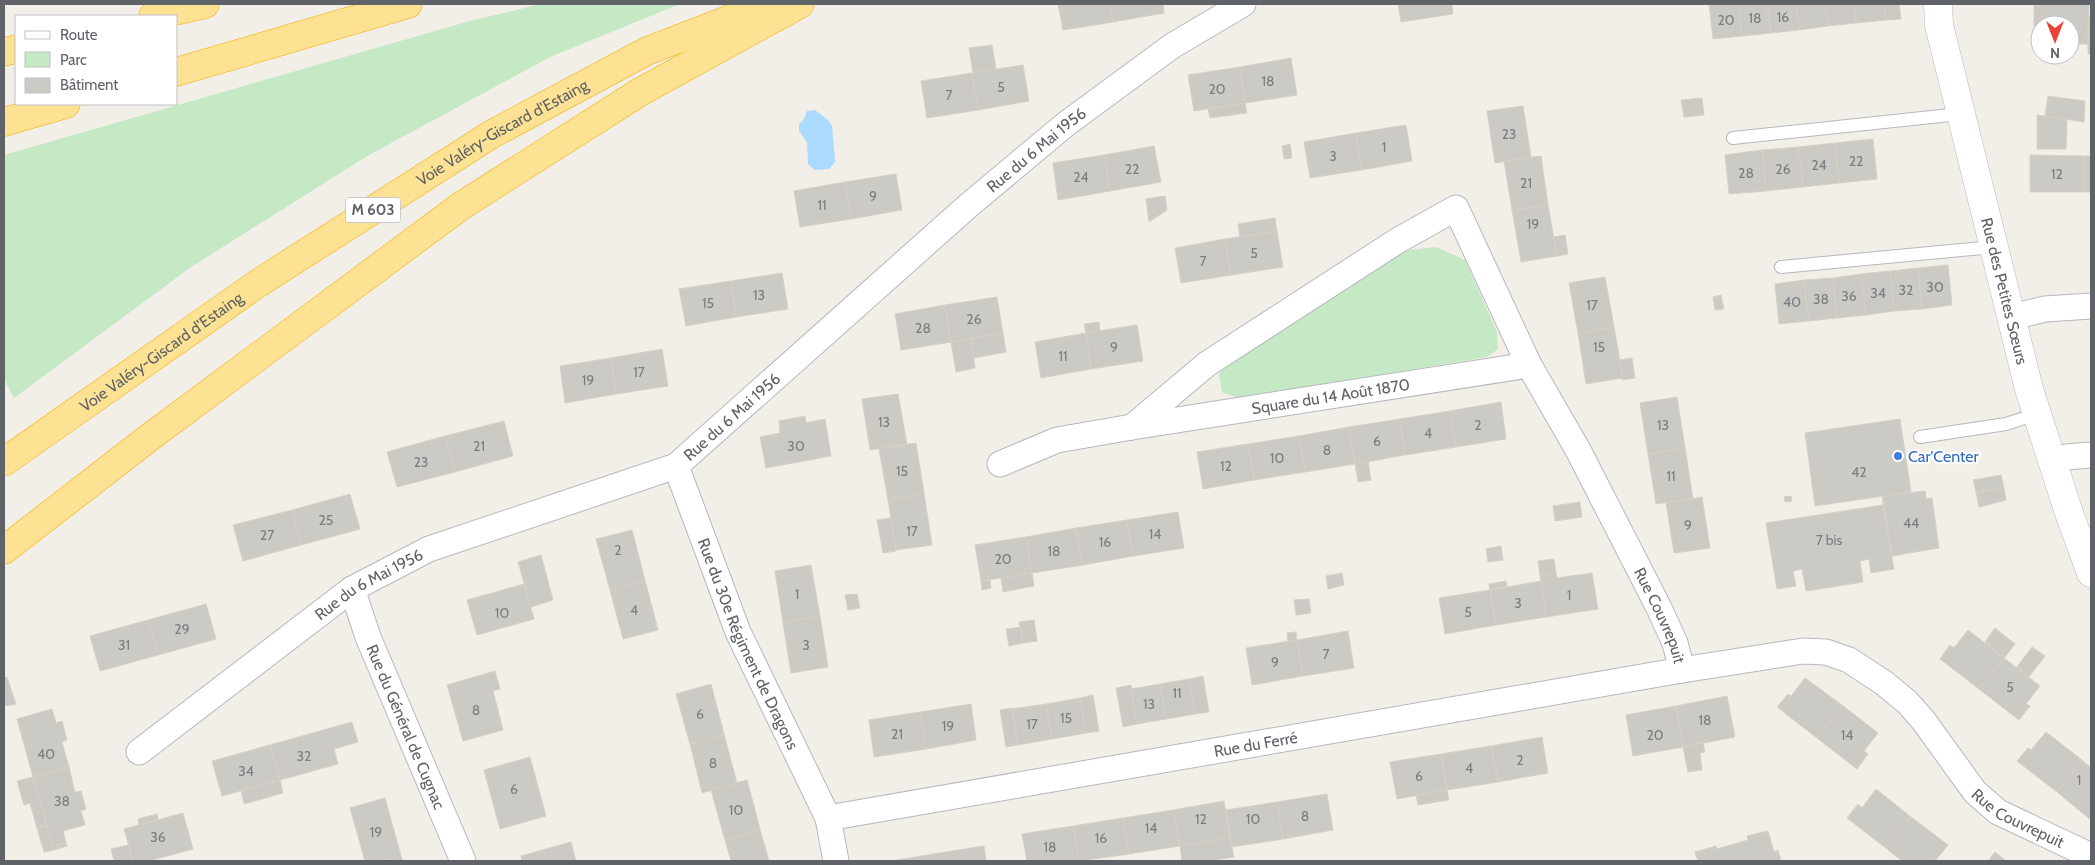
<svg xmlns="http://www.w3.org/2000/svg" width="2095" height="865" viewBox="0 0 2095 865" font-family="Cabin,sans-serif">
	<style>
		.green { fill: #c5e8c5 }
		.water { fill: #aadaff }
		.building { fill: #cccac5; stroke: #d6d1c6 }
		.lines { fill: none; stroke-linecap: round; stroke-linejoin: round }
		.lane-casing { stroke: #b5b8bc; stroke-width: 14 }
		.street-casing { stroke: #b5b8bc; stroke-width: 27 }
		.secondary-casing { stroke: #b6babf; stroke-width: 29 }
		.highway-casing { stroke: #f9ab00; stroke-width: 29 }
		.lane { stroke: #fff; stroke-width: 12 }
		.street { stroke: #fff; stroke-width: 25 }
		.secondary { stroke: #fff; stroke-width: 28 }
		.highway { stroke: #fde293; stroke-width: 28 }
		.shop-dot { fill: #3f7fe0; stroke: #fff; stroke-width: 2 }
		.labels { text-anchor: middle; stroke-width: 4.5; stroke-linejoin: round; paint-order: stroke }
		.number-label { font-size: 14px; fill: #7a7d7f }
		.shield { fill: #fff; stroke: #8f9295; stroke-width: 1 }
		.shield-label { font-size: 15px; font-weight: bold; fill: #5f6368 }
		.street-label { font-size: 16px; fill: #5f6368; stroke: #fff }
		.shop-label { font-size: 16px; fill: #366cbe; stroke: #fff; text-anchor: start }
	</style>
	<rect width="100%" height="100%" fill="#f1efe8"/>
	<path class="green" d="M541,4H680L550,57L369,155L191,267L14,398L4,379V155L470,21Z
		M1436,247L1465,260L1497,332L1498,349L1487,357L1239,398L1222,392L1219,375L1225,364L1400,251Z"/>
	<path class="water" d="M815,110L828,120L832,126L835,162L829,169L815,170L808,164L807,142L799,131V124L804,119L807,111Z"/>
	<path class="building" d="M1058,4H1110L1113,22L1063,30Z
		M1110,4H1163L1164,13L1113,22Z
		M1398,4H1452L1453,14L1401,22Z
		M1709,4H1739L1742,36L1713,39Z
		M1739,4H1767L1771,33L1742,36Z
		M1767,4H1796L1799,30L1771,33Z
		M1796,4H1825L1828,26L1799,30Z
		M1825,4H1854L1856,23L1828,26Z
		M1854,4H1884L1886,20L1856,23Z
		M1884,4H1899L1901,19L1886,20Z
		M2034,5H2089L2088,44H2070V25H2040V44H2034Z
		M2088,16H2091V54H2088Z
		M992,45L996,69L973,73L969,48Z
		M1291,58L1297,95L1245,103L1240,67Z
		M1023,65L1029,101L978,110L972,73Z
		M1240,67L1245,103L1194,111L1188,75Z
		M972,73L978,110L927,118L921,81Z
		M2048,96L2085,101L2084,122L2045,116Z
		M1702,98L1704,115L1684,117L1681,100Z
		M1245,103L1247,113L1210,118L1208,109Z
		M1523,106L1531,157L1495,163L1487,111Z
		M2037,115L2067,119L2066,149H2037Z
		M1406,125L1412,161L1361,170L1356,133Z
		M1356,133L1361,170L1310,178L1304,142Z
		M1873,139L1877,179L1839,183L1835,143Z
		M1835,143L1839,183L1803,187L1799,147Z
		M1290,144L1292,158L1284,159L1282,146Z
		M1154,146L1161,182L1110,191L1104,155Z
		M1799,147L1803,187L1766,191L1762,150Z
		M1762,150L1766,191L1729,194L1725,155Z
		M1104,155L1110,191L1058,200L1053,163Z
		M2030,155L2084,156V192H2030Z
		M1541,156L1548,205L1512,210L1504,161Z
		M2084,156H2091V192H2084Z
		M896,174L902,210L851,219L845,182Z
		M845,182L851,219L800,227L794,191Z
		M1165,196L1167,210L1149,222L1146,199Z
		M1548,205L1557,256L1521,262L1512,210Z
		M1275,218L1277,231L1240,237L1238,224Z
		M1277,231L1283,267L1231,275L1225,239Z
		M1565,235L1568,254L1557,256L1554,237Z
		M1225,239L1231,275L1181,283L1175,248Z
		M1948,265L1952,305L1922,309L1918,268Z
		M1918,268L1922,309L1894,311L1890,271Z
		M1890,271L1894,311L1866,315L1861,274Z
		M782,273L788,309L736,317L731,281Z
		M1861,274L1866,315L1837,318L1833,278Z
		M1605,277L1614,327L1578,333L1569,283Z
		M1833,278L1837,318L1809,321L1804,280Z
		M1804,280L1809,321L1779,324L1775,284Z
		M731,281L736,317L686,326L679,289Z
		M1721,295L1724,309L1715,310L1713,297Z
		M997,297L1003,333L951,342L945,305Z
		M945,305L951,342L901,350L895,314Z
		M1099,322L1100,331L1086,333L1084,324Z
		M1137,325L1143,361L1091,369L1086,333Z
		M1614,327L1623,378L1586,384L1578,333Z
		M1003,333L1006,352L974,358L971,338Z
		M1086,333L1091,369L1041,378L1035,342Z
		M971,338L975,368L956,372L951,342Z
		M662,349L668,386L616,394L611,358Z
		M611,358L616,394L565,403L560,366Z
		M1632,358L1635,378L1622,380L1620,360Z
		M898,394L907,444L870,450L862,399Z
		M1677,397L1685,448L1648,454L1640,403Z
		M1501,402L1506,439L1456,447L1450,411Z
		M1450,411L1456,447L1405,455L1400,419Z
		M805,416L806,423L825,419L831,456L766,468L760,437L780,433L779,421Z
		M1400,419L1405,455L1355,464L1349,427Z
		M1900,419L1911,492L1815,506L1805,433Z
		M504,421L513,456L455,472L445,436Z
		M1349,427L1355,464L1305,472L1299,436Z
		M445,436L455,472L397,487L387,452Z
		M1299,436L1305,472L1254,480L1248,444Z
		M916,443L924,493L888,500L879,449Z
		M1248,444L1254,480L1203,489L1197,452Z
		M1685,448L1693,499L1656,504L1648,454Z
		M1368,461L1371,480L1358,482L1355,464Z
		M2001,475L2004,488L1976,492L1973,480Z
		M2004,488L2006,500L1979,507L1976,492Z
		M1925,491L1926,499L1932,498L1939,548L1892,556L1882,496Z
		M924,493L932,545L896,550L888,500Z
		M350,494L360,529L301,545L292,510Z
		M1791,496L1792,501L1785,502L1784,497Z
		M1702,497L1710,548L1674,553L1666,503Z
		M1580,502L1582,517L1555,521L1553,506Z
		M1883,505L1894,569L1871,573L1869,559L1860,561L1863,582L1806,591L1802,569L1793,571L1796,586L1777,589L1766,523Z
		M292,510L301,545L243,561L233,525Z
		M1178,512L1184,548L1133,556L1127,520Z
		M891,518L896,551L883,553L877,520Z
		M1127,520L1133,556L1083,565L1076,528Z
		M1076,528L1083,565L1032,573L1026,537Z
		M632,530L645,580L610,590L596,539Z
		M1026,537L1032,573L981,581L975,545Z
		M1501,546L1503,560L1488,562L1486,549Z
		M541,555L553,600L531,607L518,562Z
		M1554,559L1556,573L1540,576L1538,561Z
		M811,565L820,616L783,623L775,571Z
		M1032,573L1034,586L1003,592L1001,578Z
		M1342,573L1344,585L1328,589L1326,576Z
		M1556,573L1557,578L1592,573L1598,609L1546,617L1540,576Z
		M645,580L658,630L623,639L610,590Z
		M990,580L991,588L982,590L981,581Z
		M1506,581L1507,586L1490,590L1489,584Z
		M1541,581L1546,617L1496,625L1490,590Z
		M524,584L534,619L477,635L467,600Z
		M1490,590L1496,625L1445,634L1439,598Z
		M857,594L860,608L848,610L845,595Z
		M1309,599L1311,613L1296,615L1294,600Z
		M206,604L216,639L158,655L148,620Z
		M820,616L828,667L791,673L783,623Z
		M148,620L158,655L100,671L90,636Z
		M1034,620L1037,641L1023,643L1019,622Z
		M1021,627L1023,643L1009,646L1006,629Z
		M1995,628L2015,644L2004,658L1985,642Z
		M1968,630L2004,658L1979,689L1940,659L1950,645L1954,648Z
		M1348,631L1354,668L1303,676L1297,640Z
		M1296,632L1297,640L1288,641L1287,633Z
		M1297,640L1303,676L1252,685L1246,648Z
		M2032,647L2045,656L2029,677L2017,667Z
		M2004,658L2040,686L2026,704L2030,706L2019,720L1979,689Z
		M495,671L500,689L493,691L503,730L463,741L447,685Z
		M1203,676L1209,712L1195,714L1189,679Z
		M7,677L16,704L4,706V678Z
		M1805,678L1842,705L1817,738L1777,707L1788,694L1791,696Z
		M1189,679L1195,714L1166,719L1160,684Z
		M711,684L724,734L690,744L676,694Z
		M1160,684L1166,719L1137,724L1131,689Z
		M1131,685L1137,724L1123,727L1116,688Z
		M1093,695L1099,731L1086,733L1080,698Z
		M1727,696L1735,737L1683,747L1676,706Z
		M1080,698L1086,733L1052,739L1046,704Z
		M971,704L976,740L926,749L920,712Z
		M1046,704L1052,739L1018,745L1012,709Z
		M1842,705L1878,733L1864,751L1868,754L1857,769L1817,738Z
		M1676,706L1683,747L1633,756L1626,715Z
		M1012,708L1018,745L1006,747L1000,710Z
		M52,709L56,723L62,721L67,740L62,742L69,767L33,777L17,719Z
		M920,712L926,749L874,757L869,720Z
		M352,722L358,742L334,749L338,764L280,780L270,745Z
		M2046,732L2082,760L2057,792L2017,761L2028,748L2031,750Z
		M724,734L737,783L702,793L690,744Z
		M1542,737L1548,773L1498,782L1491,746Z
		M1703,742L1705,752L1700,753L1702,770L1688,772L1683,747Z
		M270,745L280,780L222,796L212,761Z
		M1491,746L1498,782L1447,790L1441,754Z
		M1441,754L1447,790L1397,799L1390,762Z
		M530,757L546,816L500,829L484,770Z
		M2082,760L2091,768V820L2057,792Z
		M69,767L75,792L81,791L86,809L81,811L85,825L63,831L66,843L53,846L33,777Z
		M33,777L47,826L37,828L30,803L24,805L17,781Z
		M280,780L283,793L244,804L241,791Z
		M747,780L760,829L725,840L711,790Z
		M1876,789L1911,817L1887,849L1847,818L1858,804L1862,808Z
		M1447,790L1449,800L1418,805L1416,795Z
		M1327,794L1333,830L1283,839L1277,802Z
		M385,798L401,856L381,861H365L350,808Z
		M1224,801L1230,838L1180,846L1173,810Z
		M1277,802L1283,839L1232,847L1226,810Z
		M1173,810L1180,846L1129,854L1123,818Z
		M183,813L193,849L149,861H133L124,829Z
		M157,814L158,819L139,825L138,819Z
		M1911,817L1948,845L1935,861H1902L1887,849Z
		M1123,818L1129,854L1079,861L1073,826Z
		M47,826L54,850L44,852L37,828Z
		M1073,826L1079,861H1027L1022,834Z
		M760,829L769,861H731L725,840Z
		M1768,831L1774,852L1778,850L1781,861H1698L1695,852L1716,846L1717,849L1748,840L1747,836Z
		M1230,838L1234,857L1207,861H1182L1180,846Z
		M571,842L576,861H522L521,856Z
		M66,843L67,846L54,850L53,846Z
		M128,845L133,861H114L111,849Z
		M984,846L986,861H934L933,854Z
		M1995,852L2006,861H1988Z
		M933,854L934,861H891Z
		M401,856L403,861H381Z"/>
	<g class="lines">
		<g class="lane-casing">
			<path id="lane" d="M1733,138L1960,114
				M1781,267L1993,247
				M1920,437L2006,424L2037,414"/>
		</g>
		<g class="street-casing">
			<g id="street">
				<path d="M2011,317L2045,309L2091,306"/>
				<path id="s1" d="M1132,427L1529,365"/>
				<path d="M2052,461L2066,457L2091,455"/>
				<path id="s2" d="M1000,464L1057,440L1132,427L1207,364L1397,241L1456,208L1529,365L1578,450L1659,608L1675,643L1682,670"/>
				<path id="s3" d="M676,466L738,632L828,818L836,861"/>
				<path id="s4" d="M352,589L368,637L463,861"/>
				<path id="s5" d="M139,752L352,589L429,549L676,466L969,205L1066,124L1172,46L1243,4"/>
				<path id="s6" d="M828,818L1682,670L1803,651L1826,652L1849,660L1884,683L1907,702L1923,720L1975,792L1998,812L2091,856"/>
			</g>
		</g>
		<g class="secondary-casing">
			<g id="secondary">
				<path id="s7" d="M1938,4L1939,25L2029,389L2069,513L2091,573"/>
			</g>
		</g>
		<g class="highway-casing">
			<g id="highway">
				<path d="M153,16L205,4"/>
				<path d="M4,52L16,49"/>
				<path d="M176,72L408,4"/>
				<path d="M4,122L66,104"/>
				<path id="s8" d="M4,462L257,284L492,134L647,51L769,4"/>
				<path d="M4,550L150,437L461,206L640,92L800,4"/>
			</g>
		</g>
		<use href="#lane" class="lane"/>
		<use href="#street" class="street"/>
		<use href="#secondary" class="secondary"/>
		<use href="#highway" class="highway"/>
	</g>
	<circle class="shop-dot" cx="1898" cy="456" r="5"/>
	<g class="labels">
		<g class="number-label">
			<text x="1783" y="22">16</text>
			<text x="1755" y="23">18</text>
			<text x="1726" y="25">20</text>
			<text x="1268" y="86">18</text>
			<text x="1001" y="92">5</text>
			<text x="1217" y="94">20</text>
			<text x="949" y="100">7</text>
			<text x="1509" y="139">23</text>
			<text x="1384" y="152">1</text>
			<text x="1333" y="161">3</text>
			<text x="1856" y="166">22</text>
			<text x="1819" y="170">24</text>
			<text x="1132" y="174">22</text>
			<text x="1783" y="174">26</text>
			<text x="1746" y="178">28</text>
			<text x="2057" y="179">12</text>
			<text x="1081" y="182">24</text>
			<text x="1526" y="188">21</text>
			<text x="873" y="201">9</text>
			<text x="822" y="210">11</text>
			<text x="1533" y="229">19</text>
			<text x="1254" y="258">5</text>
			<text x="1203" y="266">7</text>
			<text x="1935" y="292">30</text>
			<text x="1906" y="295">32</text>
			<text x="1878" y="298">34</text>
			<text x="759" y="300">13</text>
			<text x="1849" y="301">36</text>
			<text x="1821" y="304">38</text>
			<text x="1792" y="307">40</text>
			<text x="708" y="308">15</text>
			<text x="1592" y="310">17</text>
			<text x="974" y="324">26</text>
			<text x="923" y="333">28</text>
			<text x="1114" y="352">9</text>
			<text x="1599" y="352">15</text>
			<text x="1063" y="361">11</text>
			<text x="639" y="377">17</text>
			<text x="588" y="385">19</text>
			<text x="884" y="427">13</text>
			<text x="1478" y="430">2</text>
			<text x="1663" y="430">13</text>
			<text x="1428" y="438">4</text>
			<text x="1377" y="446">6</text>
			<text x="479" y="451">21</text>
			<text x="796" y="451">30</text>
			<text x="1327" y="455">8</text>
			<text x="1277" y="463">10</text>
			<text x="421" y="467">23</text>
			<text x="1226" y="471">12</text>
			<text x="902" y="476">15</text>
			<text x="1859" y="477">42</text>
			<text x="1671" y="481">11</text>
			<text x="326" y="525">25</text>
			<text x="1911" y="528">44</text>
			<text x="1688" y="530">9</text>
			<text x="912" y="536">17</text>
			<text x="1155" y="539">14</text>
			<text x="267" y="540">27</text>
			<text x="1829" y="545">7 bis</text>
			<text x="1105" y="547">16</text>
			<text x="618" y="555">2</text>
			<text x="1054" y="556">18</text>
			<text x="1003" y="564">20</text>
			<text x="797" y="599">1</text>
			<text x="1569" y="600">1</text>
			<text x="1518" y="608">3</text>
			<text x="634" y="615">4</text>
			<text x="1468" y="617">5</text>
			<text x="502" y="618">10</text>
			<text x="182" y="634">29</text>
			<text x="124" y="650">31</text>
			<text x="806" y="650">3</text>
			<text x="1326" y="659">7</text>
			<text x="1275" y="667">9</text>
			<text x="2010" y="692">5</text>
			<text x="1177" y="698">11</text>
			<text x="1149" y="709">13</text>
			<text x="476" y="715">8</text>
			<text x="700" y="719">6</text>
			<text x="1066" y="723">15</text>
			<text x="1705" y="725">18</text>
			<text x="1032" y="729">17</text>
			<text x="948" y="731">19</text>
			<text x="897" y="739">21</text>
			<text x="1655" y="740">20</text>
			<text x="1847" y="740">14</text>
			<text x="46" y="759">40</text>
			<text x="304" y="761">32</text>
			<text x="1520" y="765">2</text>
			<text x="713" y="768">8</text>
			<text x="1469" y="773">4</text>
			<text x="246" y="776">34</text>
			<text x="1419" y="781">6</text>
			<text x="2079" y="785">1</text>
			<text x="514" y="794">6</text>
			<text x="62" y="806">38</text>
			<text x="736" y="815">10</text>
			<text x="1305" y="821">8</text>
			<text x="1201" y="824">12</text>
			<text x="1253" y="824">10</text>
			<text x="1151" y="833">14</text>
			<text x="376" y="837">19</text>
			<text x="158" y="842">36</text>
			<text x="1101" y="843">16</text>
			<text x="1050" y="852">18</text>
		</g>
		<rect class="shield" x="345.5" y="197.5" width="55" height="25" rx="4"/>
		<g class="shield-label">
			<text x="373" y="215">M 603</text>
		</g>
		<g class="street-label">
			<text dy="6" stroke="none"><textPath href="#s8" startOffset="598">Voie Valéry-Giscard d'Estaing</textPath></text>
			<text dy="6" stroke="none"><textPath href="#s5" startOffset="1095">Rue du 6 Mai 1956</textPath></text>
			<text dy="6" stroke="none"><textPath href="#s7" startOffset="295">Rue des Petites Sœurs</textPath></text>
			<text dy="6" stroke="none"><textPath href="#s8" startOffset="192">Voie Valéry-Giscard d'Estaing</textPath></text>
			<text dy="6" stroke="none"><textPath href="#s1" startOffset="201">Square du 14 Août 1870</textPath></text>
			<text dy="6" stroke="none"><textPath href="#s5" startOffset="690">Rue du 6 Mai 1956</textPath></text>
			<text dy="6" stroke="none"><textPath href="#s5" startOffset="285">Rue du 6 Mai 1956</textPath></text>
			<text dy="6" stroke="none"><textPath href="#s2" startOffset="986">Rue Couvrepuit</textPath></text>
			<text dy="6" stroke="none"><textPath href="#s3" startOffset="192">Rue du 30e Régiment de Dragons</textPath></text>
			<text dy="6" stroke="none"><textPath href="#s4" startOffset="148">Rue du Général de Cugnac</textPath></text>
			<text dy="6" stroke="none"><textPath href="#s6" startOffset="434">Rue du Ferré</textPath></text>
			<text dy="6" stroke="none"><textPath href="#s6" startOffset="1272">Rue Couvrepuit</textPath></text>
		</g>
		<g class="shop-label">
			<text x="1908" y="462">Car'Center</text>
		</g>
	</g>
	<rect width="2095" height="865" fill="none" stroke="#5f6368" stroke-width="10"/>
	<rect x="15" y="15" width="162" height="90" fill="#ffffff" stroke="#bfc1c3"/>
	<rect x="25" y="31" width="25" height="8" fill="#ffffff" stroke="#bfc1c3"/>
	<text x="60" y="40" font-size="15" fill="#5f6368">Route</text>
	<rect x="25" y="52" width="25" height="15" fill="#c5e8c5" stroke="#bfc1c3"/>
	<text x="60" y="65" font-size="15" fill="#5f6368">Parc</text>
	<rect x="25" y="78" width="25" height="15" fill="#cccac5" stroke="#bfc1c3"/>
	<text x="60" y="90" font-size="15" fill="#5f6368">Bâtiment</text>
	<g transform="translate(2055 40) rotate(180)"><circle r="24" fill="#ffffff" stroke="#bfc1c3"/>
	<path d="M0-4L9 19L0 12L-9 19Z" fill="#ea4335"/>
	<text y="-8" font-size="14" font-weight="bold" text-anchor="middle" fill="#5f6368">N</text>
	</g>
</svg>
